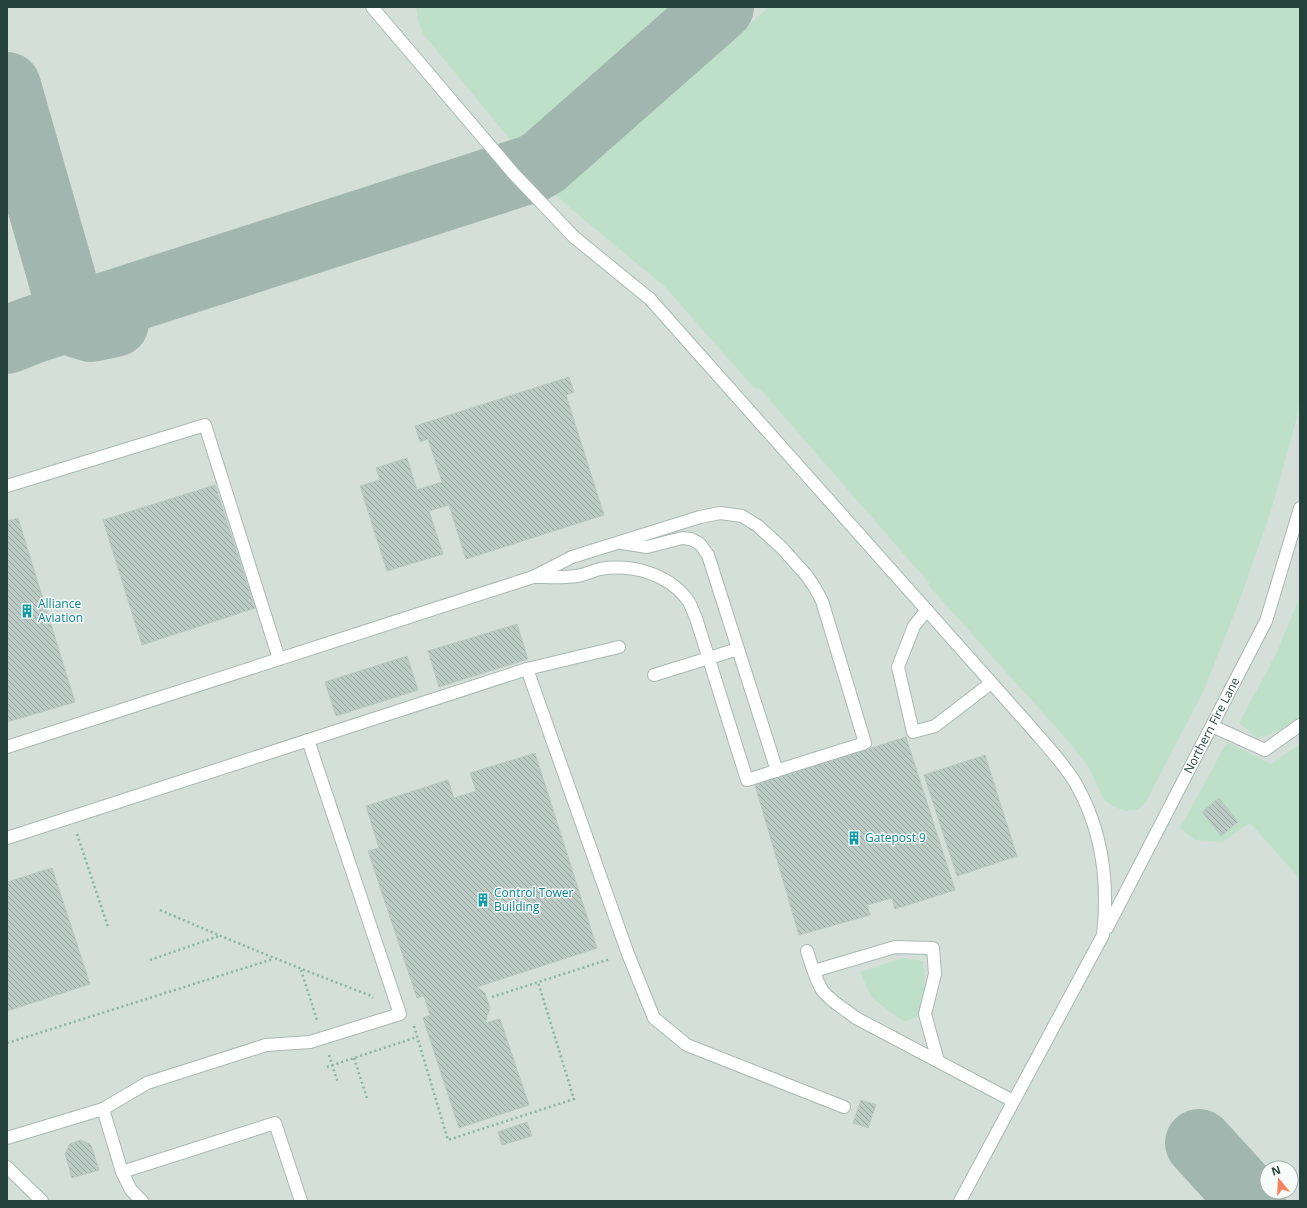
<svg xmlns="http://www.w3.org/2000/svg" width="1307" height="1208" viewBox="0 0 1307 1208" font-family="'Open Sans',sans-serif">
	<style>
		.built { fill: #d4dfda; fill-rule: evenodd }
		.green { fill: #bfe0c8 }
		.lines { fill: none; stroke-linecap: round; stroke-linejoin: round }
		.taxiway { stroke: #a2b6b0; stroke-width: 68 }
		.building { fill: url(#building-back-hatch); stroke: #b8c9c2 }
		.service-casing { stroke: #a8b8b2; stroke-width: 14 }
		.path { stroke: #86b3a5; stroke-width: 2.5; stroke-dasharray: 2 3; stroke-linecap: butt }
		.service { stroke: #fff; stroke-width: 12 }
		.labels { text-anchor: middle; stroke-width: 3; stroke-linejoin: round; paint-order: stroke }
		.culture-label { font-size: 12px; fill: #0d838f; stroke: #f7fbf9; text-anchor: start }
		.street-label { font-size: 12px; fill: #24423a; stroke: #f7fbf9 }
	</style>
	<defs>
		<pattern id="building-back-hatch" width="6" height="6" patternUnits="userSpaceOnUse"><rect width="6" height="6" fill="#bbcac4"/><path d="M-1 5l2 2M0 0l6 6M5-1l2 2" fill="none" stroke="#98a6a0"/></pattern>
	</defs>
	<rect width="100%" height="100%" fill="#e6efeb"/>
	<path class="built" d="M7,7H1300V1201H7ZM1267,1168H1291V1192H1267Z"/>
	<path class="green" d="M416,7H680L562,111L512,142L424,35L418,21Z
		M769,7H1300V397L1296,421L1271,511L1239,602L1204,690L1148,798L1142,807L1136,810L1125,811L1112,806L1103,798L1088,766L1069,742L929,586V583L760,389L754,388L665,287L571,209L554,193L559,191L571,181Z
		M1300,597V716C1286,728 1275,733 1257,738L1239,723L1275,656Z
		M1227,742L1271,764L1300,744V879L1250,823L1222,842L1195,840L1180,828Z
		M903,958L923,961L925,984L919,1016L904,1022L872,998L860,972Z"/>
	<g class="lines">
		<path class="taxiway" d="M7,86L73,317L78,324L91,328L115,323
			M7,340L32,330L534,168L544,162L720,7
			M1199,1143L1252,1201"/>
	</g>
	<path class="building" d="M569,377L574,392L566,395L604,515L466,559L449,505L429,511L443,554L387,571L360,486L380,480L376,468L407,458L417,490L442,482L428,439L420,442L415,426Z
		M215,485L255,608L142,645L103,520Z
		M18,518L75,702L7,722V521Z
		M517,624L528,659L439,687L428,651Z
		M407,656L418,690L336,716L325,682Z
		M906,737L955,890L895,909L892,898L867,905L870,915L799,935L755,785Z
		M535,753L597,948L477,987L485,993L490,1008L485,1023L500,1019L529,1105L459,1128L423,1018L430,1015L424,996L417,998L368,851L379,848L366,806L448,780L454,798L476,791L470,773Z
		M985,755L1017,856L957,876L924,775Z
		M1219,798L1238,822L1221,836L1202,812Z
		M52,868L90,984L7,1011V882Z
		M861,1100L876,1105L868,1128L853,1123Z
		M527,1122L532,1136L502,1145L498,1132Z
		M81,1140L91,1145L99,1170L72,1178L65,1154L70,1144Z"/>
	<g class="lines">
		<g class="service-casing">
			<g id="service">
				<path d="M372,7L514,174L574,237L650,299L1028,724C1044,743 1063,762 1076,784C1102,830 1109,883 1103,935L960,1201"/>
				<path d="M7,486L205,425L279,659"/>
				<path d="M622,543L647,547L682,538L691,539L700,544L708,555L777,771"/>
				<path d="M927,610L914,626L898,667L913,732L935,726L991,683"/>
				<path d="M527,669L628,954L654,1018L687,1045L844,1107"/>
				<path d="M654,675L738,649"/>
				<path d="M1212,726L1265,750L1300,725"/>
				<path d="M7,747L533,577L572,557L700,517L720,513L742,516L758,526L782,548L807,576L815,588L822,601L865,743L747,780L696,618C693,612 691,604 687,599C667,573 631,564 600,569C592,571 585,575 577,576C562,578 547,577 533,577"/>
				<path d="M7,838L527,669L619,647"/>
				<path id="s1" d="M1107,928L1266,621L1300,508"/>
				<path d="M807,951C811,964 815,978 822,990C831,1002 845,1009 856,1018L1013,1101"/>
				<path d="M814,971L895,947L933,948L935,974L925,1014L938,1061"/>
				<path d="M103,1109L122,1172L131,1190L142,1201"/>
				<path d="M7,1138L103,1109L147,1083L266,1045L310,1042L400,1014L308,740"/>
				<path d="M7,1167L42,1201"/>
				<path d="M122,1172L275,1123L301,1201"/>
			</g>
		</g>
		<path class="path" d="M77,834L108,927
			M160,910C229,940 298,968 369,995L373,998
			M150,960L219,936
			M301,970L317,1020
			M492,997L610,959
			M414,1026L448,1140L574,1099L538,982
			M7,1043L273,959
			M329,1055L338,1083
			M354,1058L367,1098
			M327,1067L417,1037"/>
		<use href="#service" class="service"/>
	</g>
	<defs>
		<g id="building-bare" transform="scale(1.08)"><path d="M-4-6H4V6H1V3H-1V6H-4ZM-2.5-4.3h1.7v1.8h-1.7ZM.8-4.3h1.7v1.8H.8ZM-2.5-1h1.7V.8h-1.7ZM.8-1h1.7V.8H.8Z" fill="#0f9aa8" stroke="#f7fbf9" stroke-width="2.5" paint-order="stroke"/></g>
	</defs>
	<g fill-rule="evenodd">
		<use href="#building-bare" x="27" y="611"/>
		<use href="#building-bare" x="854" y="838"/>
		<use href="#building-bare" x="483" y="900"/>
	</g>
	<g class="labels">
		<g class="culture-label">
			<text x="38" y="608">Alliance<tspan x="38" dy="14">Aviation</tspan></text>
			<text x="865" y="842">Gatepost 9</text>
			<text x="494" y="897">Control Tower<tspan x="494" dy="14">Building</tspan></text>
		</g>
		<g class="street-label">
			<text dy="4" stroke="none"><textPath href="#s1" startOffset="228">Northern Fire Lane</textPath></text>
		</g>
	</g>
	<rect width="1307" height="1208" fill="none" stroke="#24423a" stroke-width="16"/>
	<g transform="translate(1279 1180) rotate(342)"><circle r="19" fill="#f7fbf9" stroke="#a3b1ad"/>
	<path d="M0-3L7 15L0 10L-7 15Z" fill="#f4845f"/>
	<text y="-6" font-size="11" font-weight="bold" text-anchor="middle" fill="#24423a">N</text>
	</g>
</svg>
